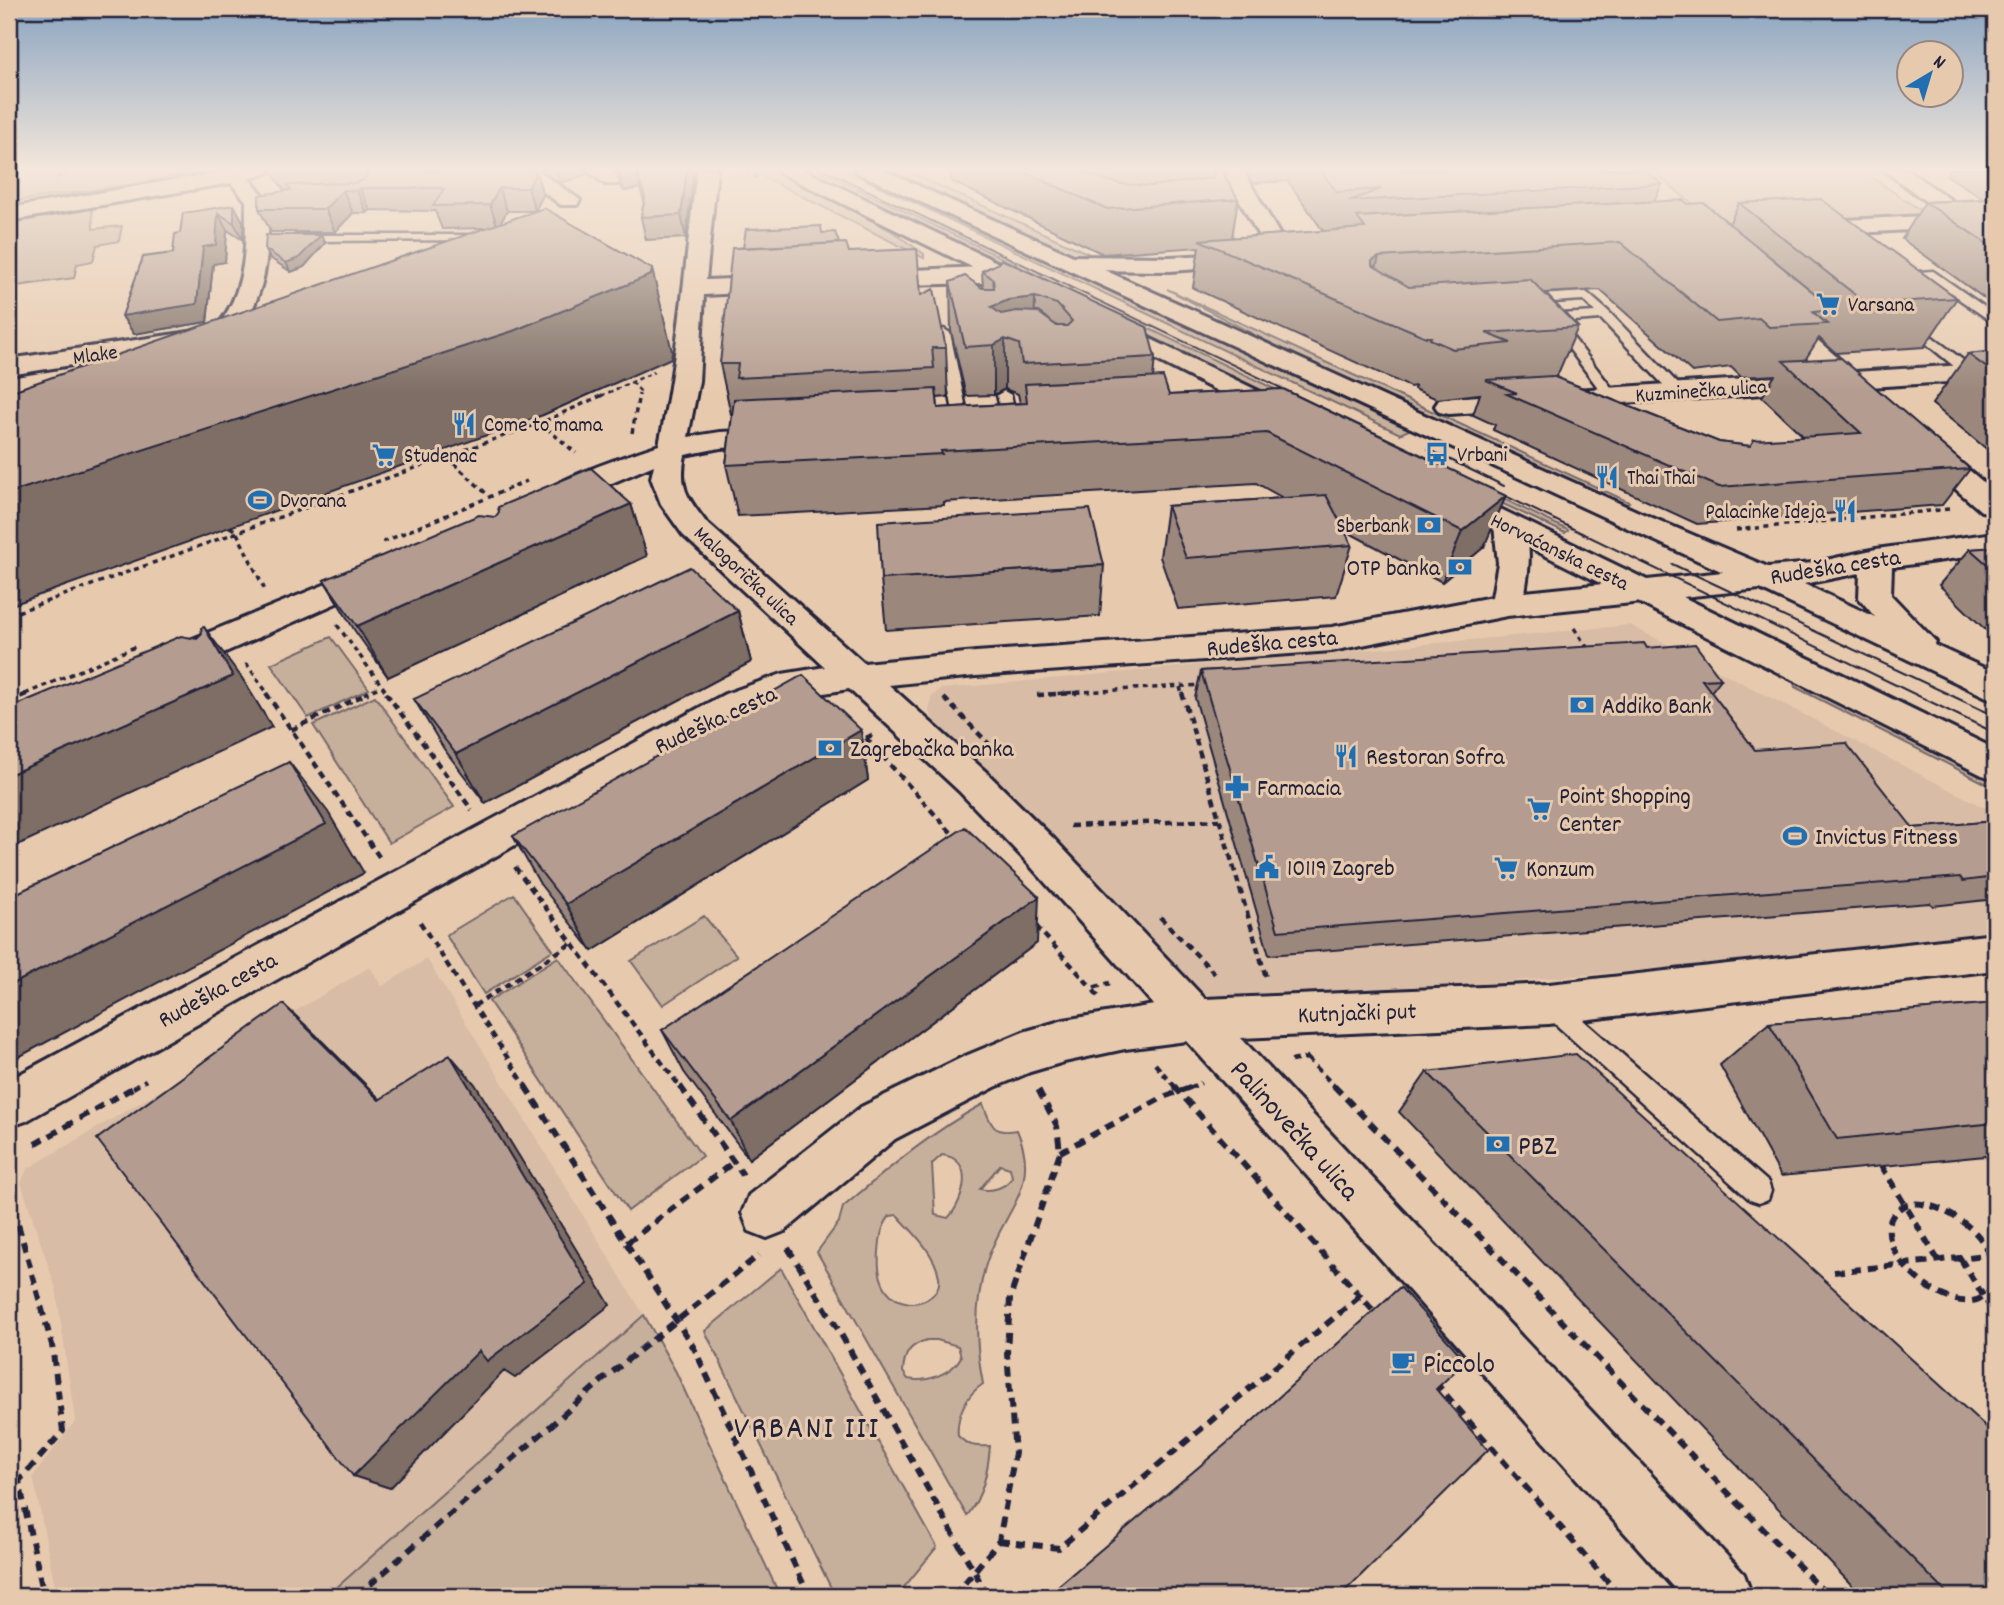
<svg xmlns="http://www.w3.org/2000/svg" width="2004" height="1605" viewBox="0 0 2004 1605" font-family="Dekko,sans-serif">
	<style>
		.built { fill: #d8bca5 }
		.green { fill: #c6af9b; stroke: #74686b; stroke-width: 2; fill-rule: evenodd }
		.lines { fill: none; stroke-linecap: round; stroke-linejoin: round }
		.lane-casing { stroke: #22223b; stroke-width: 5 }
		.street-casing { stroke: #22223b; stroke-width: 6 }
		.secondary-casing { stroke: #22223b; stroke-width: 6 }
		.path-far3 { stroke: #22223b; stroke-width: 2.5; stroke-dasharray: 4.5 3.5; stroke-linecap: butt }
		.path-far2 { stroke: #22223b; stroke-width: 3.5; stroke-dasharray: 5 4.5; stroke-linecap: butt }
		.path-far1 { stroke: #22223b; stroke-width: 4.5; stroke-dasharray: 7 5; stroke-linecap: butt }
		.path { stroke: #22223b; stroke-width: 6; stroke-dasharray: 10 7; stroke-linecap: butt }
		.lane { fill: #e7caae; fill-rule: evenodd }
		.street { fill: #e7caae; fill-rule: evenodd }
		.secondary { fill: #e7caae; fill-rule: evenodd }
		.tram { stroke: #22223b; stroke-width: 2 }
		.wall { fill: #9b877c; stroke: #22223b; stroke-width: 2; fill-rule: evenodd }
		.shaded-wall { fill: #7e6e65; stroke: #22223b; stroke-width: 2 }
		.building { fill: #b49d90; stroke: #22223b; stroke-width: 2; fill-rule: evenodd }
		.labels { text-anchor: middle; stroke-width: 6; stroke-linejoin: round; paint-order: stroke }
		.far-poi-label { font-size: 21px; fill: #22223b; stroke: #e7caae; text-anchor: start }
		.far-street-label { font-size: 21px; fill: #22223b; stroke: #e7caae }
		.street-label { font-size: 24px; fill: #22223b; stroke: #e7caae }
		.poi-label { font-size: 24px; fill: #22223b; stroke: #e7caae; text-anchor: start }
		.near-street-label { font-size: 28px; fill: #22223b; stroke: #e7caae }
		.near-poi-label { font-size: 28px; fill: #22223b; stroke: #e7caae; text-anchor: start }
		.near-neighbourhood-label { font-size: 32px; letter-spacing: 2px; fill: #22223b; stroke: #e7caae }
	</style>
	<rect width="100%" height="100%" fill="#e7caae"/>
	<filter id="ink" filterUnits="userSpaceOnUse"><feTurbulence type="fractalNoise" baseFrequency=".0143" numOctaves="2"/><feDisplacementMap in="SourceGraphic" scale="14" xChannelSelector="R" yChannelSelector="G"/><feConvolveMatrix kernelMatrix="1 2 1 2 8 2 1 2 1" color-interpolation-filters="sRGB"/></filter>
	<g filter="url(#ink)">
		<path class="built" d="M1630,625L1995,813V936L1914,947L1244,1004L1206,997L1179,983L936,728L929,711L931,697L941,689Z
			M427,959L644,1315L327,1596H57L33,1476L75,1421L56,1289L21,1183L27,1169L370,967L382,986Z"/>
		<path class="green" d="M9,169H192L195,171L141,183L9,202Z
			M748,169H772L890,230L924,254V258Z
			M806,169H817L1568,530L1565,533L1240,380Z
			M843,169H854L1411,429L1400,434Z
			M886,169H902L1107,262L1075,256Z
			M1650,169H1860L1930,217L1718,225Z
			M92,206L93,229L122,226L119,241L97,245L93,261L77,264L74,278L9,287V220Z
			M1167,289L1629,502L1625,506L1295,356Z
			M331,637L369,689L308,718L271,664Z
			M1792,675L1995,777V788L1795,687Z
			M375,696L454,807L389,843L313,725Z
			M514,894L553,950L484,994L446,935Z
			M704,916L737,956L663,1005L631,961Z
			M558,957L702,1156L628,1211L489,1001Z
			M983,1104C991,1124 992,1135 1017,1130C1042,1187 1003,1211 987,1261C974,1301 975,1343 983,1384C966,1395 956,1416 958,1436C968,1446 975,1447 990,1446C988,1472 983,1495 967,1516L817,1252L839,1222L843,1207C888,1169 931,1132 983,1104ZM942,1155C976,1159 964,1201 948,1218L935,1215L932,1164ZM1000,1165L1010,1168L1012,1177C1006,1188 991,1192 980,1189ZM897,1215C913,1232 935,1253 939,1277C944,1309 873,1322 879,1252C880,1238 881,1227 890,1216ZM927,1340H937L958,1346L961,1357C952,1374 926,1383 908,1379L903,1372C904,1354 909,1345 927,1340Z
			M781,1268L937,1547L897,1596H835L705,1331Z
			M644,1315L676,1372L780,1596H327Z"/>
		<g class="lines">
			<g class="lane-casing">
				<path id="lane" d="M483,235L489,238L487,240L296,241L290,238L296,235Z
					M1933,271L1995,314V324L1930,279L1901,281L1895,277L1901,273Z
					M1586,292L1609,312L1682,388V394H1672L1601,319L1561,322L1628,409L1626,412H1616L1553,327L1552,322L1543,323L1537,319L1543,315L1595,312L1583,300L1523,304L1517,300L1523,296Z
					M1910,320L1976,370V376H1966L1906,327V321Z
					M944,329L950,333L970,427L963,431L956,427L938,333Z
					M1004,391L1011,395L1018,425L1016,428L1011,429L1004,425L997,395Z
					M1550,995L1558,998L1768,1182L1771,1191L1768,1200L1759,1203L1750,1200L1542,1012L1539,1005L1542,998Z"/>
			</g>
			<g class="street-casing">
				<path id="street" d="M239,169H270L267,173L249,179L268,200C269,258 268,299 228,345C218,356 212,363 196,359L192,354C201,341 215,330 224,317C247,283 246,240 246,201L231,183L9,221V208Z
					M513,169H536L580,200L577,205H561Z
					M585,169H608L622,180L619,184H605Z
					M697,169H717L706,280L782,277L790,279L794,284L790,289L782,291L704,295L699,381L688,437L720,432L781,429L791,431L795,437L791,443L781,445L720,448L685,455C679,487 686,496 705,521L864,663L976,652L1332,627L1492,597L1498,563L1494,526L1498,519L1509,517L1520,519C1533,540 1529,570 1525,592L1642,580L1653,583L1658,591L1653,599L1642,602L1507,616L1332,651L976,676L889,685L985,771L1054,839L1205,999L1549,984L1995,934V970L1549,1024L1241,1038L1744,1574L1752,1596H1681L1187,1041L1125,1049L1064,1062L1030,1072L995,1087L895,1139L785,1231L767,1238L749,1231L742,1213L749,1195L861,1107L963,1057L1023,1032L1064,1020L1154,1005L1026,861L959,791L849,689L787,699L751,712L26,1121L9,1127V1080L725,694L782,674L825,667L683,535L661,504L651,478L654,465L565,503L554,506L543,503L539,497C551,480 635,453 659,445C679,354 685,261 697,169Z
					M1222,169H1242L1293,258L1290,263H1274Z
					M1883,169H1906L1971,214L1995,213V225L1985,226L1982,231L1974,233L1962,227L1805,236L1797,234L1794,229L1797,224L1805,222L1944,215Z
					M1249,253L1257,255L1260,260L1257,265L1170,271L1072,270L1064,268L1060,263L1064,258L1072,256L1170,257Z
					M981,267L1019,272L1023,277L1019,282L867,286L859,284L855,279L859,274L867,272Z
					M1772,306L1781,308L1854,372L1995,363V379L1870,387L1867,395C1856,397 1850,396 1842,389L1449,414L1439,412L1435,406L1439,400L1449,398L1825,374L1763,318L1760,313L1763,308Z
					M189,332L198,335L202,340L198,345L9,375V359Z
					M1922,437L1932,439L1995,492V513L1981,511L1912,451L1908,445L1912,439Z
					M380,562L391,565L396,572L391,579L180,672L168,675L156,672L151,663L156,654Z"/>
			</g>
			<g class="secondary-casing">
				<path id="secondary" d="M777,169H802L1045,285L1049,290L1045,295H1029L780,173Z
					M855,169H881L1641,513L1768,567L1813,563L1876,549L1995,533V553L1892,567L1891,595L1936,642L1934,645L1995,673V701L1760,589L1683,597L1995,749V779L1982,775L1437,501L1433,495L1437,489L1448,486L1459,489L1647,580L1723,572L858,173ZM1860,573L1859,598L1875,617L1804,584Z
					M1107,318L1294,408L1298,414L1294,420L1284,422L1274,420L1098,330L1095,325L1098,320Z"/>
			</g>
			<path class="path-far3" d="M739,169L760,179
				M56,178L78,169
				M632,382L640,391L639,396
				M601,396L654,372"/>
			<path class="path-far2" d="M532,416L576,453
				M632,433L639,394
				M447,457L490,497
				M230,527L236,531L265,590
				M1736,530L1950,509
				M383,542L527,481
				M9,615L545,421L605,394
				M337,625L388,694
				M1574,628L1589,650
				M246,663L268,694
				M1180,687L1182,694
				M25,694L137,646
				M364,694L381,686
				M1048,694L1203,685"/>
			<path class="path-far1" d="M266,693L380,858
				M386,693L472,810
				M1182,693L1266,977
				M1037,695L1077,693
				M944,698L989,744
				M9,701L29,693
				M291,730L368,693
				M857,730L866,738L872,735
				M866,738L957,839
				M1070,826L1219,820
				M515,867L681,1088
				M1160,917L1218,977
				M420,922L527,1088
				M1036,926L1092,988
				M1098,996L1092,988L1110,983
				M474,1006L572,943
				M1307,1058L1336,1088
				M1291,1061L1307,1058L1305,1055
				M1155,1064L1176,1088
				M133,1088L146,1080
				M1189,1088L1201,1083"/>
			<path class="path" d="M525,1086L694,1348L809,1596
				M680,1086L743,1175
				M1174,1086L1377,1315
				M1334,1086L1828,1596
				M35,1144L136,1086
				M1060,1152L1166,1096L1193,1086
				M1987,1155L1995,1168
				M1881,1165L1938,1260
				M9,1192L52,1345L63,1431L19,1481L44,1596
				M627,1243L735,1161
				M788,1248L838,1329L988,1596
				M1960,1258L1995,1315
				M1995,1271C1991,1259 1987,1247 1979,1237C1964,1218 1910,1185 1892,1217C1872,1253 1949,1319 1983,1297C1989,1294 1992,1286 1995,1280
				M1834,1272L1995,1254
				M1435,1382L1620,1596
				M1990,1402L1995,1401
				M999,1541L1059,1548L1360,1296
				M357,1596L605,1378L759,1255
				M954,1596L999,1541L1015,1453L1007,1354L1010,1298L1060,1152L1057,1126L1038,1089"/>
			<use href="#lane" class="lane"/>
			<use href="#street" class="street"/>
			<use href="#secondary" class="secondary"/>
			<path class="tram" d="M823,169L1436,462
				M1428,449L1504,486
				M1489,488L1995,733
				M1672,564L1995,716"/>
		</g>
		<path class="wall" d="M269,169H425L428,171L439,170L437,169H531L536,172L543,195L535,211H507L500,223L672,351L671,358L543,415L486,228L442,229L435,211L370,210L367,213H353L335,232H271L259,209L290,191L284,190Z
			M539,169H586L588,174L561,183Z
			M611,169H691L693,178L686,238L646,240L641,217L644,201L640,188L624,191L620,186L617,173Z
			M950,169H1227L1226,177L1238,199L1232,238L1323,231L1288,181L1253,183L1243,169H1643L1662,184L1654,202L1688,204L1729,224L1739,203L1957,298L1924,347L1836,353L1819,338L1805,360L1970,469L1942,505L1697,524L1493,430L1495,425L1473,415L1480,394L1437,399L1414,389L1415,386L1410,387L1193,288L1199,247L1103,254L951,181ZM1600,290L1692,372L1731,367L1741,377L1775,375L1762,397L1803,436L1750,446L1719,442L1553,376H1557L1578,327L1545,293Z
			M1950,169H1995V306L1902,239L1925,202L1984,199L1946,175Z
			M234,205L243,222V240L227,230L225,262L213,264L207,322L134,334L122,316L173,253L180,233Z
			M822,233L839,243L849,252L921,295L946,348L948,397L937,398L938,408L1020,403L1018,394L1005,389L994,395L966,396L951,331L950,282L983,288L982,271L999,263L1155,357L1153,378L1169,395L1283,389L1484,547L1442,582L1344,530L1352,545L1336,596L1178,609L1160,557L1167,506L1283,498L1256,483L944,502V505L738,516L726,465L732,414H731L720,364L743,248Z
			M321,235L325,243L304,267L291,272L270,258L265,249Z
			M1995,351V456L1932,404L1968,354Z
			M631,504L647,556L388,677L355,631L324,580L495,517Z
			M1995,547V639L1939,585L1970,549Z
			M1104,565L1100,616L886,630L881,579Z
			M738,611L751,662L485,803L444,749L414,699Z
			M1647,648L1721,679L1711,692L1755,750L1913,828L1995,821V899L1933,906L1930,903L1269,955L1195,698L1201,671Z
			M861,730L868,780L592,951L540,884L513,836Z
			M1037,943L749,1159L684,1072L662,1030Z
			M1995,1003V1155L1781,1176L1720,1065L1769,1023Z
			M1427,1072L1995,1596H1862L1399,1112Z"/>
		<path class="shaded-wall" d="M556,169H586L588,174L561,183Z
			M618,169H636L640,188L624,191Z
			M687,169H691L693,178L686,238L681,215Z
			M536,172L543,195L535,211L528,188Z
			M360,188L370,210L367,213L357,191Z
			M499,188L507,211L498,228L490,205Z
			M343,190L353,213L335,232L325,209Z
			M234,205L243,222V240L234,223Z
			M218,213L227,230L225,262L213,264L207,322L134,334L122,316Z
			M321,235L325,243L304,267L291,272L286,263Z
			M1379,257L1367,304L1372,261Z
			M652,269L672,351L671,358L543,415L9,606V493Z
			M1035,297L1034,346L1019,344L1005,339V389L994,395V345L991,307L1008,300Z
			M1506,496L1484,547L1442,582L1462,531Z
			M631,504L647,556L388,677L357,626Z
			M738,611L751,662L485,803L456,754Z
			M204,627L242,678L272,727L9,849V775L233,676Z
			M861,730L868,780L592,951L566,904Z
			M289,762L328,812L364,873L9,1062V986Z
			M1039,897L1037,943L749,1159L731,1121Z
			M283,1004L315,1034L408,1127L379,1100Z
			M450,1055L475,1084L610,1305L515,1378L504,1371L390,1488L353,1476Z"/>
		<path class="building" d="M361,169H425L428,171L446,170V169H531L536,172L528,188H499L490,205L433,206L444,189L439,188H360L357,191L343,190L325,209H259V195L291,190L287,185L355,183L364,180L368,173Z
			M636,169H687L681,215L641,217L645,198Z
			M1017,169H1082L1092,176L1120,184L1151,186L1212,178L1214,173L1212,169H1221L1238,199L1107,209Z
			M1319,169H1643L1662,184L1349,201L1381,189L1337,192Z
			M1821,199L1957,298L1867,304L1739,203Z
			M1995,199V249L1925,202Z
			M1683,200L1688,204L1704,203L1835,310L1813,312L1827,324L1769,327L1759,318L1717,322L1620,242L1379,257L1372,261V265L1409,287L1530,279L1578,327L1486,333L1511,343L1453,349L1430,339L1431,337H1426L1199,240L1365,228L1357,217Z
			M234,205V223L218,213L216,245L203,247L197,304L122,316L143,257L173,253L175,234L180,233L183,213Z
			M544,208L652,269L651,275L513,331L9,493V392Z
			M821,226L822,233L835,232L839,243L743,248L746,229Z
			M266,235H321L299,258L286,263L265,249Z
			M846,243L849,252L917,249L921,295L934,289L946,348H932L934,368L736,378L738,364H720L732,248Z
			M1001,259L1147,327L1155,357L1022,364L1019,344L1005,339L994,345L965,347L950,282L965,276L982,288H994L993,279L982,271L999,263ZM1035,297L1057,304L1072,321L1067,326H1057L1038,312L1017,311L1001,314L991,307L1008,300Z
			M1995,351V374L1968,354Z
			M1841,358L1970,469L1719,487L1507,394L1517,393L1486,380L1552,376L1719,442L1750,446L1754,440L1861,433L1783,361Z
			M1163,377L1169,395L1283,389L1506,496L1462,531L1267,433L941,451L942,454L726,465L734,399L936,389L938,408L1027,403L1025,384Z
			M591,468L631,504L357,626L324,580L479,515L495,517L499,512L498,507Z
			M1326,495L1352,545L1186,558L1167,506Z
			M1090,509L1104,565L881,579L878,522Z
			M1995,547V571L1970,549Z
			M690,567L738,611L456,754L414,699Z
			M204,627L233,676L9,775V708L181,636L197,639L202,634L201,628Z
			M1644,643L1647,648L1695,644L1721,679L1702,680L1755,750L1846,743L1913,828L1995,821V877L1963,881L1960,877L1278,931L1201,671Z
			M803,675L861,730L566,904L513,836Z
			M289,762L326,824L9,986V897Z
			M965,827L1039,897L731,1121L662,1030Z
			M1995,1003V1123L1837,1139L1769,1023Z
			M283,1004L379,1100L450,1055L588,1284L487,1361L479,1351L353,1476L97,1139Z
			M1576,1054L1995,1435V1596H1950L1427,1072Z
			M1400,1287L1466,1361L1436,1389L1488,1450L1340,1596H1046L1246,1427Z"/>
	</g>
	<linearGradient id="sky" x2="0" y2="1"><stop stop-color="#8aa4c0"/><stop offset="0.43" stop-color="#f4e7db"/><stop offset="1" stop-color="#f4e7db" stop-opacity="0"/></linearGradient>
	<rect width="2004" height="393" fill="url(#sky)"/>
	<defs>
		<g id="supermarket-bare" transform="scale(1.89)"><path d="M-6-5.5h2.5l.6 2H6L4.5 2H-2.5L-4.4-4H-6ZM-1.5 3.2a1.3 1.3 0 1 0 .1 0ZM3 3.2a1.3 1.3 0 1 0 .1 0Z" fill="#1f6fb2" stroke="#e7caae" stroke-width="2.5" paint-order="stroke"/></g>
		<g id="restaurant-bare" transform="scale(1.89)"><path d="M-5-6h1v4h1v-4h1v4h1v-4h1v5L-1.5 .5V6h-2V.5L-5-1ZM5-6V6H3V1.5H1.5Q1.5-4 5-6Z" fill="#1f6fb2" stroke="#e7caae" stroke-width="2.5" paint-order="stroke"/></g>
		<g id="bus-bare" transform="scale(1.89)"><path d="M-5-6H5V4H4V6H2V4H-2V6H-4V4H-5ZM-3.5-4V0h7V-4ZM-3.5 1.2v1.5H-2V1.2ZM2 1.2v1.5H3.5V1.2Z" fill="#1f6fb2" stroke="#e7caae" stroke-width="2.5" paint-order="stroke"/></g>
		<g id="stadium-bare" transform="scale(1.89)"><path d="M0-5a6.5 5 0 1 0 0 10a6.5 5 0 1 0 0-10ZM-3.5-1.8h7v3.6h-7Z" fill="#1f6fb2" stroke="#e7caae" stroke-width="2.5" paint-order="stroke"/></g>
		<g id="bank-bare" transform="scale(1.89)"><path d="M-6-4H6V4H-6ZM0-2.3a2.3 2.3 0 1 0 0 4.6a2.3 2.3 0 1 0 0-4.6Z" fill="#1f6fb2" stroke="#e7caae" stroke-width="2.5" paint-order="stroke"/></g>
		<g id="pharmacy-bare" transform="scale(1.89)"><path d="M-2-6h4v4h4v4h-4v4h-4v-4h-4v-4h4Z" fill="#1f6fb2" stroke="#e7caae" stroke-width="2.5" paint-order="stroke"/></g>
		<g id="civic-bare" transform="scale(1.89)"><path d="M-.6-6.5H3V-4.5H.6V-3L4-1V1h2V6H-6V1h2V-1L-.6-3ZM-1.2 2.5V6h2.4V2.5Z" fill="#1f6fb2" stroke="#e7caae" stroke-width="2.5" paint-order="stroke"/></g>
		<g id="cafe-bare" transform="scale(1.89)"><path d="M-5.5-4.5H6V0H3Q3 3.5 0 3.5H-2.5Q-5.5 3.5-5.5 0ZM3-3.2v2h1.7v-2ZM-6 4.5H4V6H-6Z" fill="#1f6fb2" stroke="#e7caae" stroke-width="2.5" paint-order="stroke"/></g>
	</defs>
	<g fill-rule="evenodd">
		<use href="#supermarket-bare" x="1828" y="304"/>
		<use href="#restaurant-bare" x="464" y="424"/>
		<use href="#bus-bare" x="1437" y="454"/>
		<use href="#supermarket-bare" x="384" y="455"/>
		<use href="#restaurant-bare" x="1607" y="477"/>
		<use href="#stadium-bare" x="260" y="500"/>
		<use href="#restaurant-bare" x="1845" y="511"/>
		<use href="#bank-bare" x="1429" y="525"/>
		<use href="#bank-bare" x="1460" y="567"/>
		<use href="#bank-bare" x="1582" y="705"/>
		<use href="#bank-bare" x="830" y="748"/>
		<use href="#restaurant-bare" x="1346" y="756"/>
		<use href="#pharmacy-bare" x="1237" y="787"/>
		<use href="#supermarket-bare" x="1539" y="809"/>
		<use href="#stadium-bare" x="1795" y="836"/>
		<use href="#civic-bare" x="1267" y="867"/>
		<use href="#supermarket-bare" x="1506" y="868"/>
		<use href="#bank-bare" x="1498" y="1144"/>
		<use href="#cafe-bare" x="1403" y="1362"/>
	</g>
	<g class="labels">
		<g class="far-poi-label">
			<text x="1848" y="311">Varsana</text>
			<text x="484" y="431">Come to mama</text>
			<text x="1457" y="461">Vrbani</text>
			<text x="404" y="462">Studenac</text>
			<text x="1627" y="484">Thai Thai</text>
			<text x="280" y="507">Dvorana</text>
			<text x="1825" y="518" text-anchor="end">Palacinke Ideja</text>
			<text x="1409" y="532" text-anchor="end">Sberbank</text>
		</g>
		<g class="far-street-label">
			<text transform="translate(95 354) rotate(-8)" y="7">Mlake</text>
			<text transform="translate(1701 390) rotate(-4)" y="7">Kuzminečka ulica</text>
			<text transform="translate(1560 551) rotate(26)" y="7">Horvaćanska cesta</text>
			<text transform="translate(747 575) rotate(43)" y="7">Malogorička ulica</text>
		</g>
		<g class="street-label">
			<text transform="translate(1835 566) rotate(-9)" y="8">Rudeška cesta</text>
			<text transform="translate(1272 642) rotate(-5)" y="8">Rudeška cesta</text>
			<text transform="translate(715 719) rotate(-25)" y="8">Rudeška cesta</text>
			<text transform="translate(217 989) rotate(-29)" y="8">Rudeška cesta</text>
			<text transform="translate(1357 1012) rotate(-2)" y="8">Kutnjački put</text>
		</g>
		<g class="poi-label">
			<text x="1440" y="575" text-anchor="end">OTP banka</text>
			<text x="1602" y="713">Addiko Bank</text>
			<text x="850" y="756">Zagrebačka banka</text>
			<text x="1366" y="764">Restoran Sofra</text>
			<text x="1257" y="795">Farmacia</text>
			<text x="1559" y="803">Point Shopping<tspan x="1559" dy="28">Center</tspan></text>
			<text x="1815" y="844">Invictus Fitness</text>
			<text x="1287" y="875">10119 Zagreb</text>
			<text x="1526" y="876">Konzum</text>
		</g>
		<g class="near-street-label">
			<text transform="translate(1296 1129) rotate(48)" y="10">Palinovečka ulica</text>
		</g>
		<g class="near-poi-label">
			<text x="1518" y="1154">PBZ</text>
			<text x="1423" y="1372">Piccolo</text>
		</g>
		<g class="near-neighbourhood-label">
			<text x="807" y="1437">VRBANI III</text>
		</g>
	</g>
	<rect width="2004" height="1605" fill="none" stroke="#e7caae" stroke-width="35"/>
	<rect x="18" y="18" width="1969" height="1570" fill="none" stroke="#22223b" stroke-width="2.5" filter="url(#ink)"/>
	<g transform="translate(1930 74) rotate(38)"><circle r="33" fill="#e7caae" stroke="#988780" stroke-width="2"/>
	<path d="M0-5L12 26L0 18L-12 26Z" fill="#1f6fb2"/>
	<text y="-10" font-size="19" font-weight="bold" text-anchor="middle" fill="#22223b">N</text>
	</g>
</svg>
